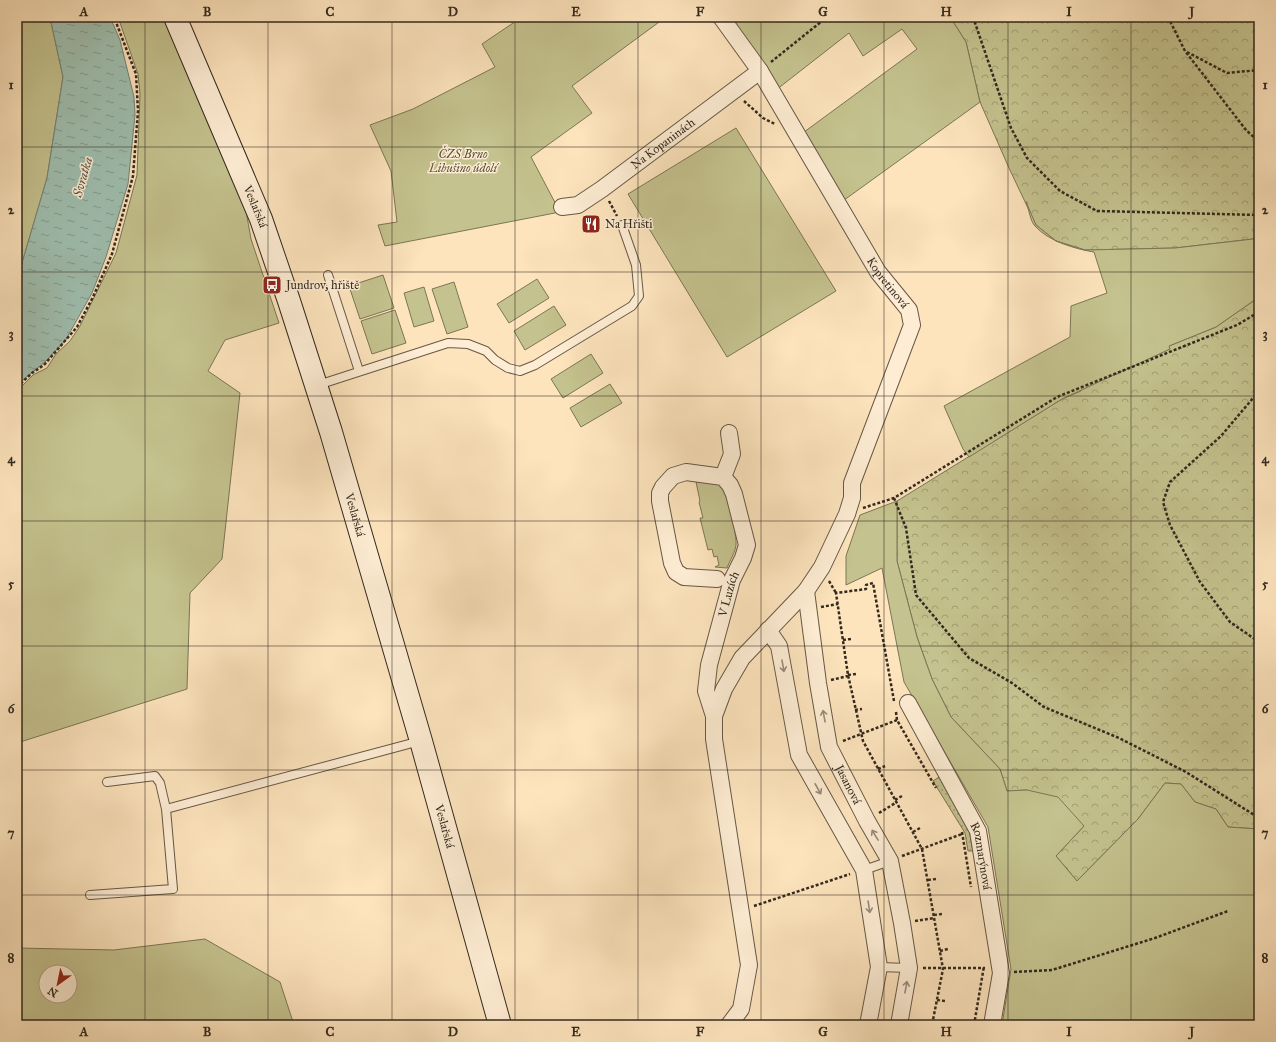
<svg xmlns="http://www.w3.org/2000/svg" width="1276" height="1042" viewBox="0 0 1276 1042" font-family="'IM FELL Great Primer',serif">
	<style>
		.forest { fill: url(#forest-crowns); stroke: #7c7656 }
		.park { fill: url(#park-dots); stroke: #7c7656 }
		.garden { fill: #c4c28e; stroke: #7c7656; fill-rule: evenodd }
		.water { fill: url(#water-ripples); stroke: #748376 }
		.lines { fill: none; stroke-linecap: round; stroke-linejoin: round }
		.lane-casing { stroke: #665846; stroke-width: 10 }
		.street-casing { stroke: #665846; stroke-width: 18 }
		.secondary-casing { stroke: #33291e; stroke-width: 24 }
		.path { stroke: #33291e; stroke-width: 2.5; stroke-dasharray: 3 2; stroke-linecap: butt }
		.lane { stroke: #feedd4; stroke-width: 8 }
		.street { stroke: #feedd4; stroke-width: 16 }
		.secondary { stroke: #feedd4; stroke-width: 22 }
		.oneway { stroke: #988b79 }
		.grid { fill: none; stroke: #33291e; stroke-width: 1; stroke-opacity: 0.55 }
		.labels { text-anchor: middle; stroke-width: 3; stroke-linejoin: round; paint-order: stroke }
		.street-label { font-size: 12px; fill: #33291e; stroke: #feedd4 }
		.park-label { font-size: 12px; font-style: italic; fill: #574f3a; stroke: #feedd4 }
		.poi-label { font-size: 12px; fill: #33291e; stroke: #feedd4; text-anchor: start }
		.water-label { font-size: 13px; font-style: italic; fill: #53564a; stroke: #feedd4 }
		.neatline { fill: none; stroke: #33291e; stroke-width: 1.5 }
		.grid-label { font-size: 13px; text-anchor: middle; font-weight: bold; fill: #33291e }
	</style>
	<defs>
		<pattern id="forest-crowns" width="20" height="18" patternUnits="userSpaceOnUse"><rect width="20" height="18" fill="#c4c28e"/><path d="M2 6a3 3 0 1 1 6 0M12 15a3 3 0 1 1 6 0" fill="none" stroke="#a09e73"/></pattern>
		<pattern id="park-dots" width="8" height="8" patternUnits="userSpaceOnUse"><rect width="8" height="8" fill="#c4c28e"/><path d="M2 2h.1M6 6h.1" fill="none" stroke="#a09e73" stroke-width="1.8" stroke-linecap="round"/></pattern>
		<pattern id="water-ripples" width="26" height="14" patternUnits="userSpaceOnUse"><rect width="26" height="14" fill="#9fbfb0"/><path d="M2 4q2-2 4 0t4 0M15 11q2-2 4 0t4 0" fill="none" stroke="#829b8f"/></pattern>
	</defs>
	<rect width="100%" height="100%" fill="#fde4bd"/>
	<filter id="stains"><feTurbulence type="fractalNoise" baseFrequency=".005" numOctaves="4"/><feColorMatrix values="0 0 0 0 .2 0 0 0 0 .09 0 0 0 0 .02 0 0 0 .5 -.17"/></filter>
	<radialGradient id="worn" r=".72"><stop offset=".6" stop-color="#630" stop-opacity="0"/><stop offset="1" stop-color="#630" stop-opacity=".3"/></radialGradient>
	<path class="forest" d="M950,17H1259V240L1253,239L1175,248L1085,250L1056,241L1036,225L1009,168L980,102L966,42Z
		M1259,297V829L1228,827L1216,809L1195,802L1181,784L1165,783L1138,819L1077,881L1056,856L1084,826L1027,790L1007,791L1000,769L951,717L932,679L917,637L897,561V501L1062,399L1081,391V384L1170,349L1169,346L1216,327Z"/>
	<path class="park" d="M939,777L969,830L973,851H968L965,833L933,781Z"/>
	<path class="garden" d="M17,17H48L51,22L63,77L47,178L22,263L17,271Z
		M118,17H165L246,211L251,239L279,323L225,340L208,371L240,393L222,559L190,593L187,689L17,743V391L33,375L47,368L56,354L70,341L80,326L116,253L137,175L140,94L138,74Z
		M522,17H666L572,86L592,113L531,157L560,212L385,246L378,225L397,222L391,171L370,125L413,109L495,67L482,44Z
		M724,17H950L966,42L980,102L840,203L800,135L917,49L902,29L863,56L849,33L776,90Z
		M736,128L836,291L727,357L628,194Z
		M1026,202L1036,225L1056,241L1085,250L1175,248L1253,239L1259,240V297L1216,327L1169,346L1170,349L1062,399L969,457L963,449L944,406L1070,337L1071,306L1107,293L1094,252C1075,249 1048,241 1035,226C1030,221 1029,209 1026,202Z
		M383,275L394,308L360,319L349,286Z
		M537,279L549,298L509,323L497,304Z
		M454,282L468,327L447,334L432,289Z
		M424,287L434,321L414,327L404,293Z
		M554,306L566,325L525,350L514,331Z
		M395,310L406,343L372,354L361,321Z
		M591,354L603,373L563,398L551,379Z
		M610,384L622,403L581,427L570,408Z
		M711,480C714,482 719,484 722,487C728,495 737,534 736,545C735,553 730,560 727,568L715,567L719,565L717,556L714,557L712,549L708,550L700,518H703L699,502L700,501L696,482Z
		M897,501V561L917,637L932,679L951,717L1000,769L1007,791L1027,790L1058,797L1084,826L1056,856L1077,881L1138,819L1165,783L1181,784L1195,802L1216,809L1228,827L1259,829V1025H1002L1011,969L988,827L904,682L882,568L846,585V556L860,515Z
		M205,939L280,982L294,1025H17V948L114,950ZM46,972H70V996H46Z"/>
	<path class="water" d="M48,17H110L120,40L134,97L135,115L128,184L106,257L92,293L65,341L46,361L17,385V271L22,263L47,178L63,77L51,22Z"/>
	<g class="lines">
		<g class="lane-casing">
			<path id="lane" d="M328,275L359,371
				M318,385L448,343L468,344L486,351L495,360L508,368L520,371L535,365L632,306L639,296L636,265L622,225
				M107,782L155,776L160,783L166,809
				M864,870L890,861
				M90,895L173,889L166,809L420,741
				M879,967L909,968"/>
		</g>
		<g class="street-casing">
			<g id="street">
				<path id="s1" d="M721,17L760,71L878,272L909,310L912,325L852,483V498L847,514L822,567L806,591L742,658L724,689L714,716V739L749,965L741,1009L729,1025"/>
				<path id="s2" d="M562,207L578,205L602,189L760,71"/>
				<path d="M723,477L732,454L729,433"/>
				<path id="s3" d="M806,591L818,683L829,747L867,821L890,861L902,923L909,968L899,1025"/>
				<path d="M768,630L779,646L799,755L864,870L879,967L868,1025"/>
				<path id="s4" d="M908,703L978,831L1001,973L992,1025"/>
				<path id="s5" d="M714,716L706,691L709,665L732,580L743,558L747,545L734,494L730,485L723,477L686,472L673,476L663,487L660,493V501L672,563L676,572L684,577L717,579"/>
			</g>
		</g>
		<g class="secondary-casing">
			<g id="secondary">
				<path id="s6" d="M175,17L261,219L289,301L331,432L421,741L500,1025"/>
			</g>
		</g>
		<path class="path" d="M973,17L1011,128L1027,158L1060,191L1097,211L1259,215
			M1168,17L1185,51L1246,130L1259,142
			M1187,52L1227,73L1259,70
			M771,62L827,17
			M744,101L763,118L775,124
			M609,201L617,216
			M17,387L32,373L44,365L77,327L93,297L112,254L133,176L138,111L136,74L114,17
			M1259,391L1221,436L1170,482L1163,502L1170,525L1200,582L1230,622L1259,642
			M894,498L906,528L916,595L969,658L1012,683L1044,707L1119,738L1186,772L1259,818
			M863,508L894,498L1057,397L1237,325L1259,312
			M829,581L836,593
			M821,607L838,604
			M843,640L851,639
			M848,675L856,674
			M831,680L848,676
			M894,701L873,583L866,585V589L836,593L848,675L863,741L922,849L943,969L932,1025
			M855,710L862,709
			M896,712L897,720L936,788
			M843,741L897,720
			M878,769L885,766
			M895,800L902,796
			M879,813L897,802
			M913,832L920,828
			M962,832L971,887
			M902,856L962,834
			M928,880L936,879
			M754,906L850,874
			M934,915L942,914
			M915,921L934,918
			M940,951L948,949
			M923,968H985
			M1014,972L1052,970L1155,938L1228,911
			M937,1000L945,1001
			M974,1025L984,966"/>
		<use href="#lane" class="lane"/>
		<use href="#street" class="street"/>
		<use href="#secondary" class="secondary"/>
	</g>
	<defs><path id="oneway-shaft" d="M-6 0H5M1.5-3L5.5 0L1.5 3" fill="none" stroke-width="1.6" stroke-linecap="round" stroke-linejoin="round"/></defs>
	<g class="oneway">
		<use href="#oneway-shaft" transform="translate(783 666) rotate(80)"/>
		<use href="#oneway-shaft" transform="translate(824 716) rotate(-100)"/>
		<use href="#oneway-shaft" transform="translate(818 789) rotate(61)"/>
		<use href="#oneway-shaft" transform="translate(875 835) rotate(-121)"/>
		<use href="#oneway-shaft" transform="translate(869 907) rotate(81)"/>
		<use href="#oneway-shaft" transform="translate(906 987) rotate(-80)"/>
	</g>
	<path class="grid" d="M145,17V1025M268,17V1025M392,17V1025M515,17V1025M638,17V1025M761,17V1025M884,17V1025M1008,17V1025M1131,17V1025M17,147H1259M17,272H1259M17,396H1259M17,521H1259M17,646H1259M17,770H1259M17,895H1259"/>
	<defs>
		<g id="restaurant-square" transform="scale(1)"><rect x="-9" y="-9" width="18" height="18" rx="4" fill="#8f2418" stroke="#feedd4"/><path d="M-5-6h1v4h1v-4h1v4h1v-4h1v5L-1.5 .5V6h-2V.5L-5-1ZM5-6V6H3V1.5H1.5Q1.5-4 5-6Z" fill="#fff"/></g>
		<g id="bus-square" transform="scale(1)"><rect x="-9" y="-9" width="18" height="18" rx="4" fill="#8f2418" stroke="#feedd4"/><path d="M-5-6H5V4H4V6H2V4H-2V6H-4V4H-5ZM-3.5-4V0h7V-4ZM-3.5 1.2v1.5H-2V1.2ZM2 1.2v1.5H3.5V1.2Z" fill="#fff"/></g>
	</defs>
	<g fill-rule="evenodd">
		<use href="#restaurant-square" x="591" y="224"/>
		<use href="#bus-square" x="272" y="285"/>
	</g>
	<g class="labels">
		<g class="street-label">
			<text dy="4" stroke="none"><textPath href="#s2" startOffset="121">Na Kopaninách</textPath></text>
			<text dy="4" stroke="none"><textPath href="#s6" startOffset="206">Veslařská</textPath></text>
			<text dy="4" stroke="none"><textPath href="#s1" startOffset="314">Kopretinová</textPath></text>
			<text dy="4" stroke="none"><textPath href="#s6" startOffset="530">Veslařská</textPath></text>
			<text dy="4" stroke="none"><textPath href="#s5" startOffset="126">V Luzích</textPath></text>
			<text dy="4" stroke="none"><textPath href="#s3" startOffset="200">Jasanová</textPath></text>
			<text dy="4" stroke="none"><textPath href="#s6" startOffset="854">Veslařská</textPath></text>
			<text dy="4" stroke="none"><textPath href="#s4" startOffset="171">Rozmarýnová</textPath></text>
		</g>
		<g class="park-label">
			<text x="463" y="158">ČZS Brno<tspan x="463" dy="14">Libušino údolí</tspan></text>
		</g>
		<g class="poi-label">
			<text x="605" y="228">Na Hřišti</text>
			<text x="286" y="289">Jundrov, hřiště</text>
		</g>
		<g class="water-label">
			<text transform="translate(82 177) rotate(-74)" y="5">Svratka</text>
		</g>
	</g>
	<rect width="1276" height="1042" fill="none" stroke="#fde4bd" stroke-width="44"/>
	<g transform="translate(58 984) rotate(213)"><circle r="19" fill="#feedd4" stroke="#ad9f8b"/>
	<path d="M0-3L7 15L0 10L-7 15Z" fill="#8f2418"/>
	<text y="-6" font-size="11" font-weight="bold" text-anchor="middle" fill="#33291e">N</text>
	</g>
	<rect x="22" y="22" width="1232" height="998" class="neatline"/>
	<g class="grid-label">
		<text x="84" y="16">A</text>
		<text x="207" y="16">B</text>
		<text x="330" y="16">C</text>
		<text x="453" y="16">D</text>
		<text x="576" y="16">E</text>
		<text x="700" y="16">F</text>
		<text x="823" y="16">G</text>
		<text x="946" y="16">H</text>
		<text x="1069" y="16">I</text>
		<text x="1192" y="16">J</text>
		<text x="11" y="89">1</text>
		<text x="1265" y="89">1</text>
		<text x="11" y="214">2</text>
		<text x="1265" y="214">2</text>
		<text x="11" y="338">3</text>
		<text x="1265" y="338">3</text>
		<text x="11" y="463">4</text>
		<text x="1265" y="463">4</text>
		<text x="11" y="588">5</text>
		<text x="1265" y="588">5</text>
		<text x="11" y="713">6</text>
		<text x="1265" y="713">6</text>
		<text x="11" y="837">7</text>
		<text x="1265" y="837">7</text>
		<text x="11" y="962">8</text>
		<text x="1265" y="962">8</text>
		<text x="84" y="1036">A</text>
		<text x="207" y="1036">B</text>
		<text x="330" y="1036">C</text>
		<text x="453" y="1036">D</text>
		<text x="576" y="1036">E</text>
		<text x="700" y="1036">F</text>
		<text x="823" y="1036">G</text>
		<text x="946" y="1036">H</text>
		<text x="1069" y="1036">I</text>
		<text x="1192" y="1036">J</text>
	</g>
	<rect width="100%" height="100%" filter="url(#stains)"/>
	<rect width="100%" height="100%" fill="url(#worn)"/>
</svg>
